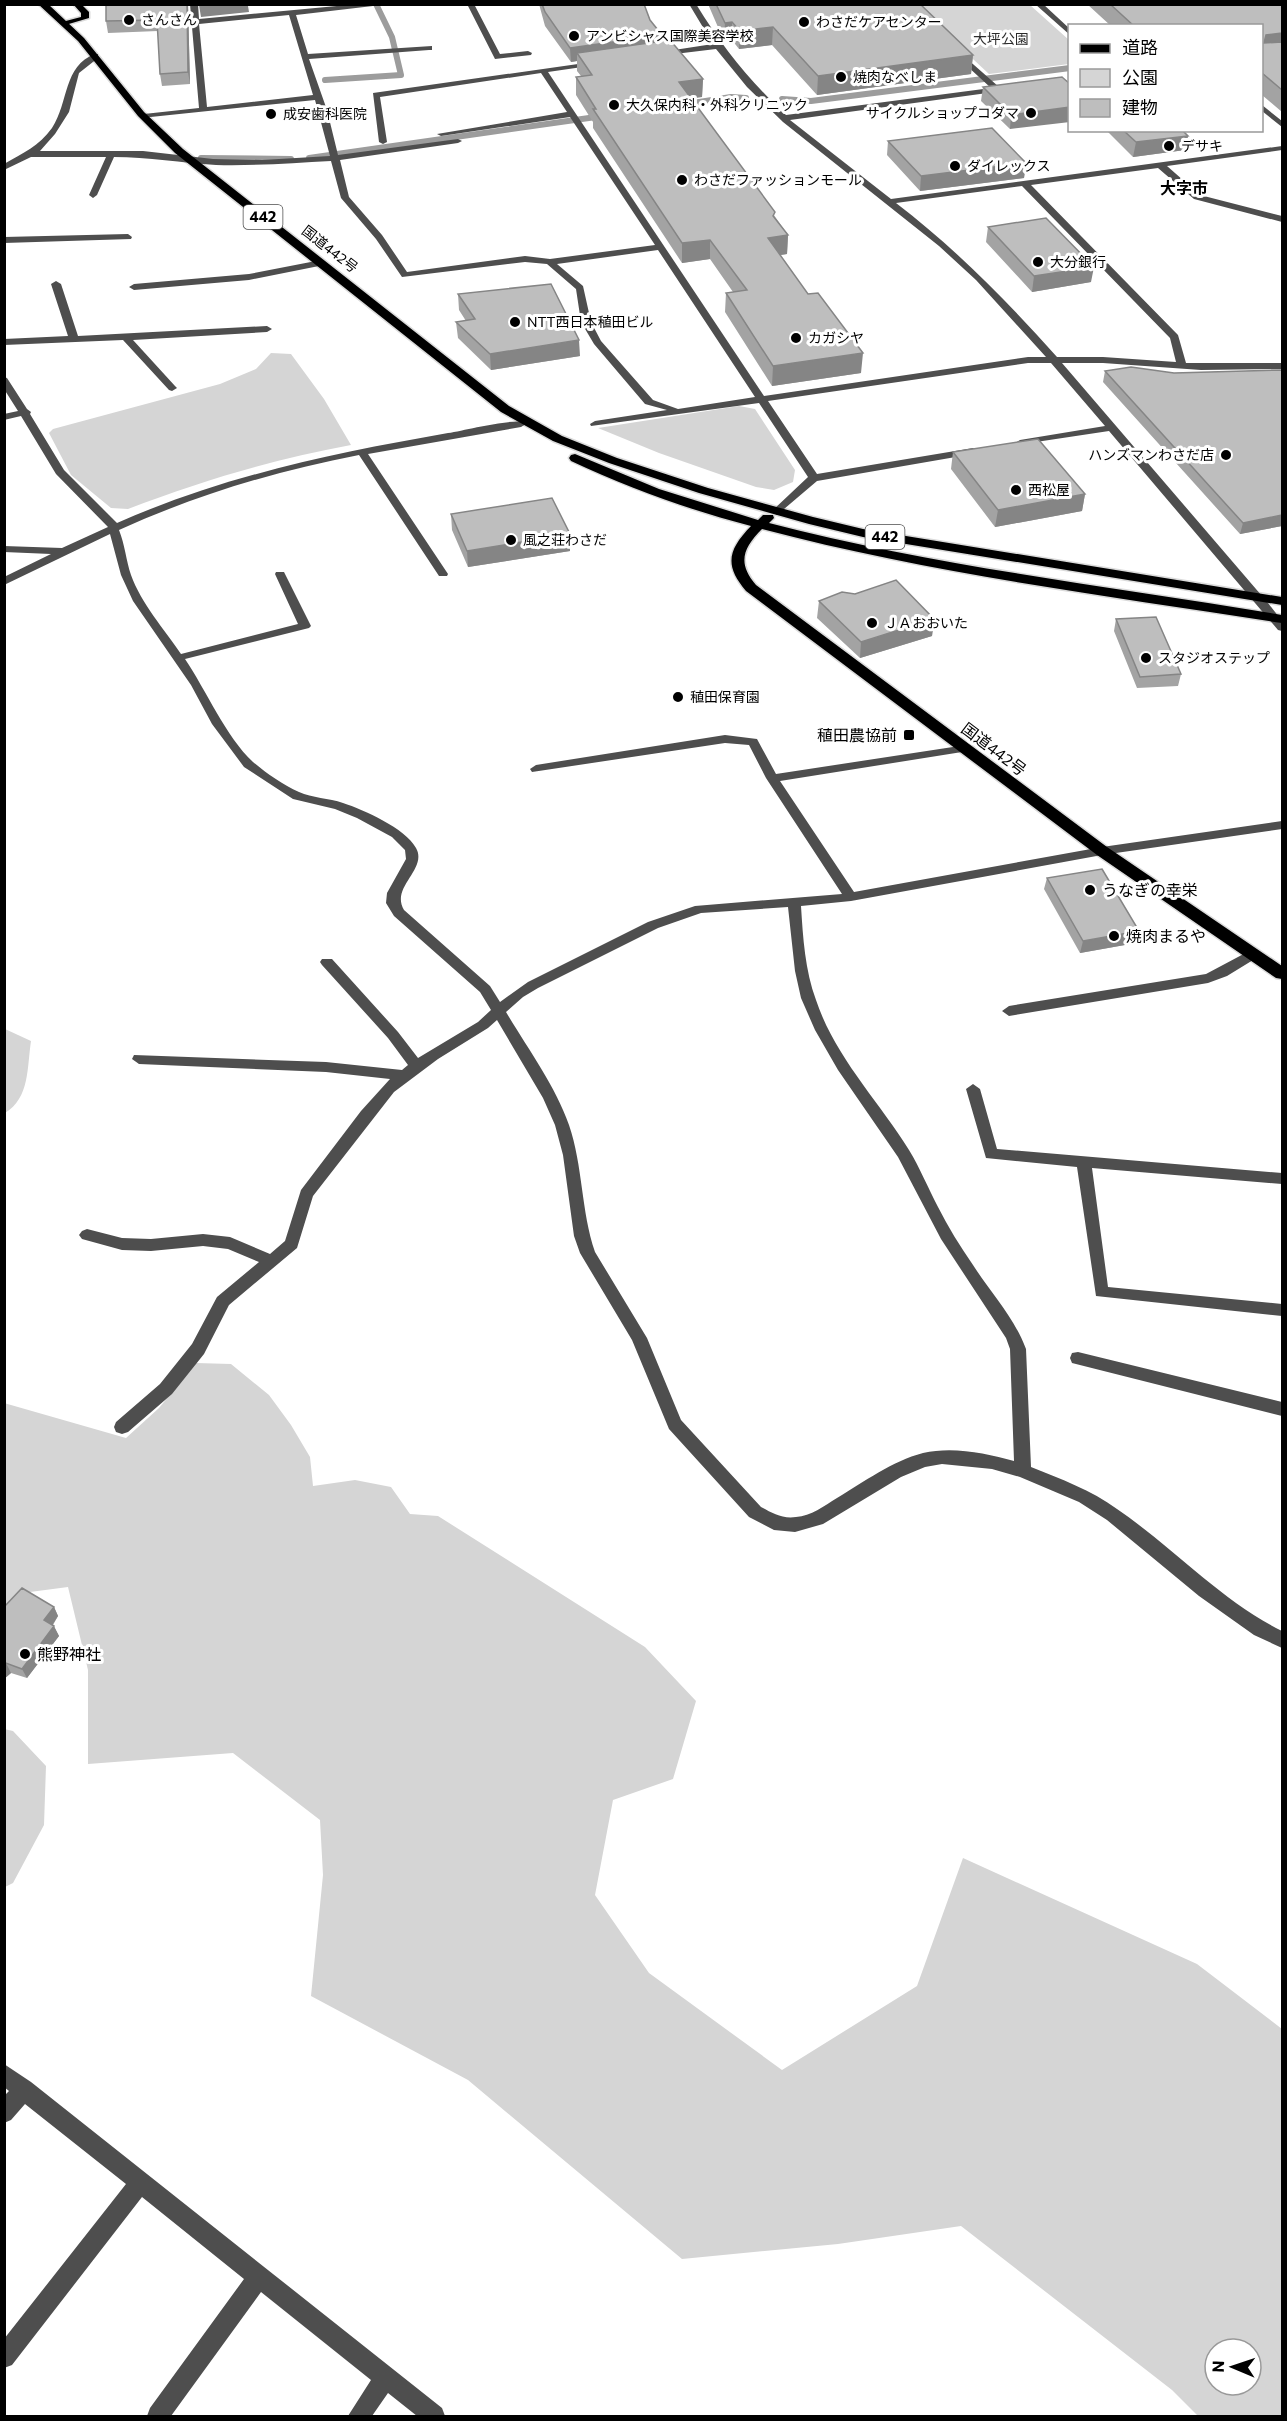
<svg xmlns="http://www.w3.org/2000/svg" width="1287" height="2421" viewBox="0 0 1287 2421" font-family="Commissioner,'Noto Sans JP',sans-serif">
	<style>
		.green { fill: #d5d5d5; fill-rule: evenodd }
		.lines { fill: none; stroke-linecap: round; stroke-linejoin: round }
		.stream { stroke: #9c9c9c; stroke-width: 6 }
		.major-casing { stroke: #dbdbdb; stroke-width: 3 }
		.highway-casing { stroke: #dbdbdb; stroke-width: 3 }
		.minor { fill: #4e4e4e; fill-rule: evenodd }
		.major { fill: #000; fill-rule: evenodd }
		.highway { fill: #000; fill-rule: evenodd }
		.wall { fill: #a3a3a3 }
		.shaded-wall { fill: #858585 }
		.building { fill: #bebebe; stroke: #858585; stroke-width: 1.5 }
		.poi-dot { fill: #000; stroke: #fff; stroke-width: 2 }
		.labels { text-anchor: middle; stroke-width: 6; stroke-linejoin: round; paint-order: stroke }
		.far-poi-label { font-size: 14px; fill: #000; stroke: #fff; text-anchor: start }
		.far-park-label { font-size: 14px; fill: #2c2c2c; stroke: #fff }
		.far-street-label { font-size: 14px; fill: #000; stroke: #fff }
		.shield { fill: #fff; stroke: #4c4c4c; stroke-width: 1.5 }
		.shield-label { font-size: 15px; font-weight: bold; fill: #000 }
		.far-quarter-label { font-size: 16px; font-weight: bold; fill: #000; stroke: #fff }
		.poi-label { font-size: 16px; fill: #000; stroke: #fff; text-anchor: start }
		.street-label { font-size: 16px; fill: #000; stroke: #fff }
	</style>
	<rect width="100%" height="100%" fill="#fff"/>
	<path class="green" d="M915,5H1030L1069,40V64L989,74Z
		M271,353L291,354L324,399L351,445C271,460 204,480 128,509L111,508L71,475L49,433L53,429L220,384L256,369Z
		M739,406L755,409L795,470L793,482L774,490L756,487L659,453L598,428Z
		M5,1029L31,1041C27,1067 30,1098 5,1113Z
		M196,1363L231,1364L269,1395L291,1425L310,1457L313,1486L355,1480L391,1487L410,1514L438,1516L645,1647L696,1701L673,1779L613,1800L595,1895L649,1973L782,2070L917,1986L963,1858L1197,1964L1282,2029V2416H1198L1172,2390L961,2226L838,2244L682,2259L468,2080L311,1996L323,1875L320,1820L233,1753L88,1764V1670L68,1587L30,1592L5,1618L4,1403L126,1438L159,1408ZM1215,2349H1251V2385H1215Z
		M4,1729L13,1731L46,1766L44,1825L13,1883L5,1887Z"/>
	<g class="lines">
		<path class="stream" d="M325,80L401,75L392,37L376,4
			M782,99L811,101L1070,68
			M680,105L731,97L746,98
			M201,158L291,159
			M309,158L603,116"/>
		<g class="major-casing">
			<path id="major" d="M73,4H81L89,12V18L62,26V22L81,17V13Z"/>
		</g>
		<g class="highway-casing">
			<path id="highway" d="M38,4H48L84,38L144,112L183,149L509,406L562,436L617,458L708,488L813,517L863,529L1282,597V605L863,537L809,524L699,493L609,463L553,441L501,412L175,153L138,116L78,41Z
				M575,454L659,489L758,520L763,515H773L774,518L769,523C937,567 1111,586 1282,615V623C1109,596 932,574 762,529C743,548 737,563 756,585L1107,847L1282,966V979L1276,978L1097,855L746,591C724,565 728,550 751,526C689,510 629,488 571,461L569,458L571,455Z"/>
		</g>
		<path class="minor" d="M190,4H198L199,19L358,4H390L296,15L308,54L432,46V50H429L309,59L327,110L338,155L458,139L462,141L458,143L340,160L349,197L382,235L407,272L525,256L550,259L655,245L570,117L441,136L437,134L567,112L541,73L380,97L387,142L383,144L379,142L373,93L599,61L600,63L596,65L548,72L764,396L1028,357H1046L976,280L939,246L783,122L747,87L716,49L658,56V52H661L713,44L689,4H696C723,48 749,80 786,115L991,88L954,54L953,52L957,50L999,87H1005L1006,89L1002,91L790,120L891,199L1282,146V150L1167,166L1200,195L1282,216V222L1194,199L1158,168L1031,185L1178,335L1186,363H1282V369L1201,370L1103,363H1062L1268,603L1282,621V631L1278,630L1109,431L1016,445L1015,443L1020,440L1105,426L1051,363H1028L768,401L817,474L973,448L978,451L973,454L817,481L777,515L772,512L773,510L808,477L759,403L591,426L590,424L595,421L667,410L645,404L594,344L581,322L576,289L547,264L525,262L402,277L376,239L341,198L331,161C293,163 255,166 216,165C182,163 148,157 114,157L97,195L93,198L89,195L106,157H31L4,170V164C23,153 39,146 52,128C69,102 63,66 95,54H98V58L79,73L69,112L55,134L40,151H143L213,159L262,160L330,156L315,100L141,118V114H144L199,108ZM289,15L313,95L207,107L199,24ZM1022,186L1170,338L1176,362L1103,357H1057C1007,301 956,249 896,203ZM658,250L755,397L678,409L653,400L601,341L591,322L583,286L557,264Z
			M467,4H474L500,54L528,51L532,53L531,55L495,59Z
			M1035,4H1043L1070,29V35Z
			M1262,105L1282,121V127L1262,111Z
			M128,234L132,237L131,239L4,243V237Z
			M321,260L324,261V265L249,280L134,290L129,287L134,284L249,274Z
			M56,281L61,284L78,336L267,326L272,329L267,332L133,340L175,386L177,388L172,391L169,390L123,340L4,345V339L68,336L51,284Z
			M4,377L7,378L27,409L31,412L30,414L64,470L117,523C223,476 334,453 448,433C467,430 508,419 525,422L526,424L521,427L368,454L448,574L447,576H439L359,455C276,471 196,495 119,530C125,545 126,560 131,575C141,603 164,629 181,654L298,624L275,574L276,572H284L311,626L309,628L185,659C206,690 226,737 253,762C266,773 283,785 299,792C312,798 329,798 343,803C364,810 405,828 416,848C428,869 390,887 404,910L490,986L500,1002L528,982L648,922L695,906L842,894L766,778L749,745L725,743L532,772L530,769L536,765L725,735L757,739L776,774L966,745V751L962,752L780,781L854,892L1102,847L1282,821V829L1102,855L851,901L801,906C803,938 805,970 816,1000C835,1057 878,1100 909,1150C920,1168 928,1188 938,1207C948,1227 960,1246 973,1265C991,1293 1014,1317 1026,1349L1031,1467C1061,1479 1091,1490 1117,1509C1174,1548 1220,1600 1282,1631V1648L1254,1635L1199,1596L1107,1520L1079,1502L1020,1477L992,1469L942,1464L925,1467L901,1477L823,1524L795,1532L774,1530L749,1517L669,1429L632,1340L580,1253L574,1236L563,1155L555,1125L543,1098L497,1020L488,1028L438,1059L394,1092L313,1196L297,1248L229,1305L204,1354L172,1394L128,1432L122,1434L116,1432L114,1427L116,1422L160,1384L192,1344L217,1297L259,1262L228,1249L203,1246L151,1251L122,1250L82,1239L79,1235L82,1231L87,1229L122,1238L151,1239L203,1234L230,1237L270,1254L285,1241L301,1190L361,1111L390,1079L326,1072L139,1064L132,1059L134,1055L326,1062L402,1070L408,1065L388,1038L322,965L320,962L322,959H332L398,1032L418,1058L478,1022L491,1010L480,992L394,916L386,903L387,893L406,859L405,850L392,837L357,818L335,809L293,799L244,767L212,724L191,685L133,601L121,575L110,534L4,585V577L51,554L4,552V546L62,548L108,527L56,474L21,416L4,420V414L18,411L4,389ZM788,907L795,971L801,998L815,1030L838,1070L898,1157L941,1239L1006,1338L1010,1349L1014,1461C986,1453 952,1446 923,1453C892,1461 864,1482 837,1498C824,1506 811,1516 796,1517C782,1519 772,1513 761,1507L681,1420L647,1338L595,1252C581,1211 583,1166 569,1125C555,1085 528,1049 506,1012L523,997L538,988L658,928L701,913Z
			M1253,949L1260,954L1258,957L1227,976L1208,983L1009,1016L1002,1011L1009,1006L1206,974Z
			M973,1084L980,1089L997,1149L1282,1173V1184L1092,1168L1108,1287L1282,1304V1316L1096,1296L1077,1167L986,1158L966,1089Z
			M1078,1352L1282,1402V1416L1072,1363L1070,1358L1072,1353Z
			M4,2064L31,2082L442,2408L445,2416H417L388,2393L372,2416H348L371,2380L261,2292L171,2416H147L150,2408L244,2279L142,2197L12,2365L4,2368V2339L126,2184L25,2104L11,2120L4,2123V2096L9,2091L4,2087Z"/>
		<use href="#major" class="major"/>
		<use href="#highway" class="highway"/>
	</g>
	<path class="wall" d="M106,4H188L190,84L162,86L160,74L158,31L108,33L106,21Z
		M539,4H644L650,20L662,41L703,79L702,97L691,98L788,235L787,254L780,255L861,373L772,386L725,312L726,293L733,292L710,259L682,263L593,128V122L576,95V77L581,76L577,71V61L571,62L545,26Z
		M708,4H920L973,55L971,74L817,95L772,45L739,49L732,40L724,41Z
		M1087,4H1282V112L1262,95V26H1111Z
		M1070,84L1010,129L981,101L983,87Z
		M1106,130H1182L1188,136L1185,150L1133,157Z
		M888,141L1026,163L1024,178L920,191L887,155Z
		M988,227L1091,282L1032,292L986,242Z
		M458,294L580,356L491,370L458,338L456,322L466,321L459,310Z
		M1282,370V526L1240,534L1103,382L1105,371L1174,373Z
		M953,452L1085,494L1082,511L995,527L951,469Z
		M451,514L570,534V551L468,567L452,530Z
		M819,601L934,619L932,636L860,658L817,618Z
		M1116,619L1181,674L1178,686L1137,688L1114,631Z
		M1047,878L1136,943L1080,953L1044,889Z
		M4,1607H54L58,1616L53,1625L59,1636L27,1678L11,1673L4,1679Z"/>
	<path class="shaded-wall" d="M187,4H188L190,84L188,72Z
		M205,4H265L248,6L249,12L201,17L199,5Z
		M732,22V40L724,41L725,23Z
		M773,27L772,45L739,49L740,31Z
		M1282,33V48L1262,53L1266,35Z
		M662,35V49L577,53V61L571,62L570,48Z
		M973,55L971,74L817,95L818,76Z
		M703,79L702,97L678,100L679,82Z
		M1070,107V122L1010,129L1011,115Z
		M1188,136L1185,150L1133,157L1136,142Z
		M1026,163L1024,178L920,191L921,176Z
		M788,235L787,254L767,257L768,238Z
		M710,240V259L682,263V243Z
		M1094,267L1091,282L1032,292L1034,276Z
		M579,340L580,356L491,370L490,354Z
		M863,353L861,373L772,386L773,366Z
		M1085,494L1082,511L995,527L998,510Z
		M1282,515V526L1240,534L1243,523Z
		M570,534V551L468,567L467,551Z
		M934,619L932,636L860,658L861,642Z
		M1139,931L1136,943L1080,953L1083,941Z
		M54,1607L58,1616L49,1630L44,1620Z
		M54,1626L59,1636L27,1678L22,1669Z
		M6,1663L11,1673L4,1679V1665Z"/>
	<path class="building" d="M106,4H187L188,72L160,74L157,20L106,21Z
		M542,4H644L650,20L662,35L570,48L545,12Z
		M716,4H920L973,55L818,76L773,27L740,31L732,22L725,23Z
		M1110,4H1282V33L1266,35L1264,43L1282,42V90L1262,73V26H1134Z
		M670,40L703,79L679,82L775,212L773,216L788,235L768,238L808,294L818,293L863,353L773,366L726,293L747,290L710,240L682,243L593,109H596L576,77L592,75L577,53Z
		M1062,77L1070,84V107L1011,115L983,87Z
		M992,128L1026,163L921,176L888,141Z
		M1123,130H1182L1188,136L1136,142Z
		M1046,218L1094,267L1034,276L988,227Z
		M551,284L579,340L490,354L456,322L475,319L458,294Z
		M1131,367L1174,373L1282,370V515L1243,523L1105,371Z
		M1038,439L1085,494L998,510L953,452Z
		M552,498L570,534L467,551L451,514Z
		M896,580L934,619L861,642L819,601L842,592L855,594Z
		M1156,617L1181,674L1140,677L1116,619Z
		M1102,869L1139,931L1083,941L1047,878Z
		M22,1588L54,1607L44,1620L54,1626L22,1669L6,1663L4,1665V1607Z"/>
	<g class="poi-dot">
		<circle cx="129" cy="20" r="6"/>
		<circle cx="804" cy="22" r="6"/>
		<circle cx="574" cy="36" r="6"/>
		<circle cx="841" cy="77" r="6"/>
		<circle cx="614" cy="105" r="6"/>
		<circle cx="1031" cy="113" r="6"/>
		<circle cx="271" cy="114" r="6"/>
		<circle cx="1169" cy="146" r="6"/>
		<circle cx="955" cy="166" r="6"/>
		<circle cx="682" cy="180" r="6"/>
		<circle cx="1038" cy="262" r="6"/>
		<circle cx="515" cy="322" r="6"/>
		<circle cx="796" cy="338" r="6"/>
		<circle cx="1226" cy="455" r="6"/>
		<circle cx="1016" cy="490" r="6"/>
		<circle cx="511" cy="540" r="6"/>
		<circle cx="872" cy="623" r="6"/>
		<circle cx="1146" cy="658" r="6"/>
		<circle cx="678" cy="697" r="6"/>
		<rect x="903" y="729" width="12" height="12" rx="3"/>
		<circle cx="1090" cy="890" r="6"/>
		<circle cx="1114" cy="936" r="6"/>
		<circle cx="25" cy="1654" r="6"/>
	</g>
	<g class="labels">
		<g class="far-poi-label">
			<text x="141" y="25">さんさん</text>
			<text x="816" y="27">わさだケアセンター</text>
			<text x="586" y="41">アンビシャス国際美容学校</text>
			<text x="853" y="82">焼肉なべしま</text>
			<text x="626" y="110">大久保内科・外科クリニック</text>
			<text x="1019" y="118" text-anchor="end">サイクルショップコダマ</text>
			<text x="283" y="119">成安歯科医院</text>
			<text x="1181" y="151">デサキ</text>
			<text x="967" y="171">ダイレックス</text>
			<text x="694" y="185">わさだファッションモール</text>
			<text x="1050" y="267">大分銀行</text>
			<text x="527" y="327">NTT西日本稙田ビル</text>
			<text x="808" y="343">カガシヤ</text>
			<text x="1214" y="460" text-anchor="end">ハンズマンわさだ店</text>
			<text x="1028" y="495">西松屋</text>
			<text x="523" y="545">風之荘わさだ</text>
			<text x="884" y="628">ＪＡおおいた</text>
			<text x="1158" y="663">スタジオステップ</text>
			<text x="690" y="702">稙田保育園</text>
		</g>
		<g class="far-park-label">
			<text x="1001" y="44">大坪公園</text>
		</g>
		<g class="far-street-label">
			<text transform="translate(330 249) rotate(38)" y="5">国道442号</text>
		</g>
		<g class="shield">
			<rect x="243.5" y="205" width="39" height="24" rx="4.5"/>
			<rect x="865.5" y="525" width="39" height="24" rx="4.5"/>
		</g>
		<g class="shield-label">
			<text x="263" y="222">442</text>
			<text x="885" y="542">442</text>
		</g>
		<g class="far-quarter-label">
			<text x="1184" y="194">大字市</text>
		</g>
		<g class="poi-label">
			<text x="897" y="741" text-anchor="end">稙田農協前</text>
			<text x="1102" y="896">うなぎの幸栄</text>
			<text x="1126" y="942">焼肉まるや</text>
			<text x="37" y="1660">熊野神社</text>
		</g>
		<g class="street-label">
			<text transform="translate(994 749) rotate(37)" y="6">国道442号</text>
		</g>
	</g>
	<rect width="1287" height="2421" fill="none" stroke="#000000" stroke-width="12"/>
	<rect x="1068" y="24" width="195" height="108" fill="#ffffff" stroke="#999999" stroke-width="1.5"/>
	<rect x="1080" y="44" width="30" height="9" fill="#000000" stroke="#999999" stroke-width="1.5"/>
	<text x="1122" y="54" font-size="18" fill="#000000">道路</text>
	<rect x="1080" y="69" width="30" height="18" fill="#d5d5d5" stroke="#999999" stroke-width="1.5"/>
	<text x="1122" y="84" font-size="18" fill="#000000">公園</text>
	<rect x="1080" y="99" width="30" height="18" fill="#bebebe" stroke="#999999" stroke-width="1.5"/>
	<text x="1122" y="114" font-size="18" fill="#000000">建物</text>
	<g transform="translate(1233 2367) rotate(272)"><circle r="28" fill="#ffffff" stroke="#999999" stroke-width="1.5"/>
	<path d="M0-4.5L10 22L0 15L-10 22Z" fill="#000000"/>
	<text y="-9" font-size="16" font-weight="bold" text-anchor="middle" fill="#000000">N</text>
	</g>
</svg>
